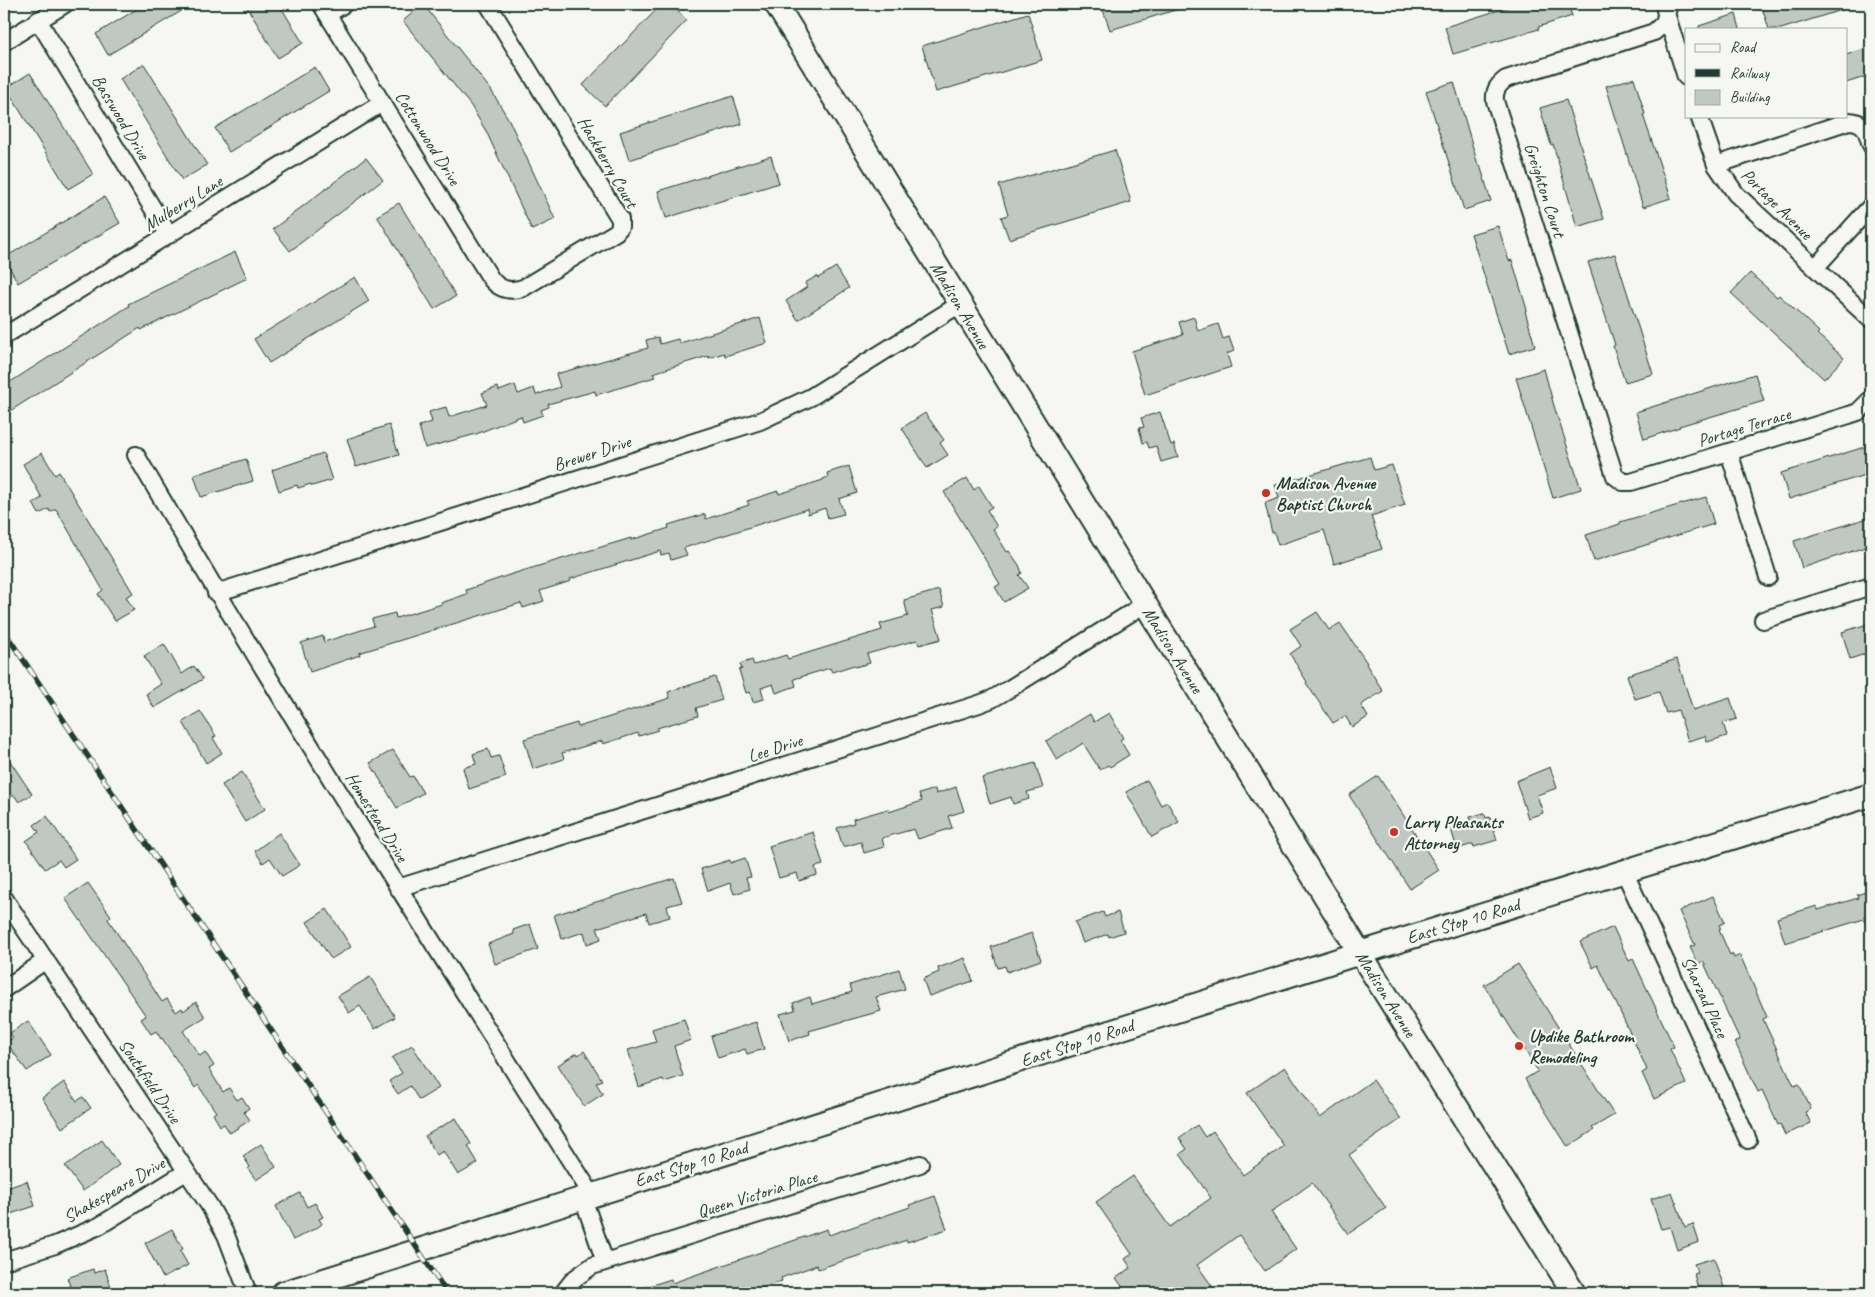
<svg xmlns="http://www.w3.org/2000/svg" width="1875" height="1297" viewBox="0 0 1875 1297" font-family="Caveat,sans-serif">
	<style>
		.building { fill: #c1c8c3; stroke: #1f3d34 }
		.lines { fill: none; stroke-linecap: round; stroke-linejoin: round }
		.street-casing { stroke: #1f3d34; stroke-width: 20 }
		.secondary-casing { stroke: #1f3d34; stroke-width: 26 }
		.street { stroke: #f6f6f2; stroke-width: 16 }
		.secondary { stroke: #f6f6f2; stroke-width: 22 }
		.rail-casing { stroke: #1f3d34; stroke-width: 5.5 }
		.rail { stroke: #f6f6f2; stroke-width: 4; stroke-dasharray: 11; stroke-linecap: butt }
		.poi-dot { fill: #c8321e; stroke: #f6f6f2; stroke-width: 2 }
		.labels { text-anchor: middle; stroke-width: 4.5; stroke-linejoin: round; paint-order: stroke }
		.street-label { font-size: 18px; fill: #1f3d34; stroke: #f6f6f2 }
		.poi-label { font-size: 18px; font-weight: bold; fill: #1f3d34; stroke: #f6f6f2; text-anchor: start }
	</style>
	<rect width="100%" height="100%" fill="#f6f6f2"/>
	<filter id="ink" filterUnits="userSpaceOnUse"><feTurbulence type="fractalNoise" baseFrequency=".02" numOctaves="2"/><feDisplacementMap in="SourceGraphic" scale="10" xChannelSelector="R" yChannelSelector="G"/><feConvolveMatrix kernelMatrix="1 2 1 2 8 2 1 2 1" color-interpolation-filters="sRGB"/></filter>
	<g filter="url(#ink)">
		<path class="building" d="M145,4H193L108,55L96,34Z
			M245,4H279L303,43L278,58Z
			M423,4L491,90L509,120L555,219L532,230L486,131L471,106L403,21Z
			M662,4H670L687,20L605,106L583,85Z
			M1101,4H1185V7L1110,30Z
			M1518,4H1568L1572,16L1538,27L1539,29L1453,54L1445,27Z
			M1761,4H1850L1851,7L1781,29H1769Z
			M1028,13L1042,60L936,92L922,46Z
			M1736,14L1740,29H1699V26Z
			M1871,47V75L1846,83V55Z
			M144,64L207,165L182,180L120,79Z
			M315,67L329,91L229,152L215,128Z
			M30,73L93,174L68,189L6,88Z
			M1634,78L1645,114L1643,115L1671,198L1643,207L1606,86Z
			M1454,82L1478,165H1480L1491,201L1464,210L1426,91Z
			M733,96L742,124L629,160L620,132Z
			M1566,100L1604,219L1577,227L1553,144L1551,145L1540,108Z
			M1115,150L1131,202L1009,239L1001,217L1008,215L999,185Z
			M771,156L779,183L666,218L658,191Z
			M366,158L383,180L290,251L273,229Z
			M104,197L120,223L18,283L4,258Z
			M399,203L456,296L434,309L377,216Z
			M1498,226L1509,261L1512,260L1527,310L1525,311L1535,346L1509,354L1471,234Z
			M235,252L247,278L141,330L140,328L4,415V386L129,306L128,304Z
			M1615,254L1653,374L1625,382L1613,346L1615,345L1588,262Z
			M836,267L849,288L798,320L786,301L807,287L805,283L817,276L818,278Z
			M1750,273L1777,297L1779,295L1819,332L1817,334L1844,358L1824,379L1731,293Z
			M355,277L369,301L269,363L254,339Z
			M1194,317L1198,331L1218,324L1223,339L1229,337L1234,351L1227,354L1231,367L1145,395L1132,351L1183,335L1179,322Z
			M760,318L767,343L725,356L724,353L709,358L708,356L653,373L655,377L596,395L595,391L548,404L549,407L541,410L543,415L523,422L521,416L476,434L425,448L419,426L432,422L429,412L446,407L449,417L487,405L482,393L498,387L499,391L515,385L518,394L534,388L536,395L560,387L556,374L648,348L646,340L658,337L660,344L678,339L680,343Z
			M1544,369L1554,406L1581,489L1553,498L1516,378Z
			M1755,374L1764,401L1679,426L1680,427L1644,439L1636,412Z
			M1160,412L1171,445L1174,444L1178,457L1161,462L1156,446L1149,448L1147,442L1143,443L1139,428L1144,427L1141,418Z
			M925,413L944,440L940,443L948,455L927,468L902,428Z
			M389,425L399,455L356,467L347,439Z
			M1871,445V473L1789,499L1781,473Z
			M42,453L55,475L59,472L133,593L126,597L134,610L115,621L98,594L103,590L56,509L50,512L49,509L39,514L33,503L42,498L23,464Z
			M323,453L332,480L312,486L311,484L298,488L297,485L279,491L272,470Z
			M1370,457L1374,470L1392,465L1405,505L1371,516L1382,549L1334,564L1324,530L1278,545L1274,532L1272,533L1265,503L1279,498L1275,485Z
			M246,459L253,481L201,497L194,475Z
			M849,466L857,493L839,499L844,514L828,518L825,508L808,514L807,509L684,548L687,555L671,560L669,553L661,555L660,551L570,579L571,581L540,591L544,601L523,608L521,603L359,653L360,655L310,672L301,643L323,636L324,642L374,626L372,619L395,613L396,618L442,604L441,603L467,594L466,590L512,574L631,538V540L669,528L668,525L705,514L706,519L749,505L747,501L778,491L779,494L823,480V479L828,477L827,473Z
			M967,478L974,490L979,486L992,507L987,510L997,527L993,529L1007,552L1009,551L1019,565L1022,573L1019,575L1028,588L1004,602L995,587L1000,584L944,492Z
			M1706,497L1714,524L1594,561L1586,535L1620,524V522Z
			M1871,517V545L1802,568L1794,541Z
			M939,590L944,607L932,610L941,639L919,645L917,640L867,654L870,663L855,667L854,665L832,672L830,668L794,679L796,686L776,693L773,684L761,688L764,699L753,702L750,692L746,693L739,670L742,669L740,664L752,660L754,665L786,655L788,659L882,630L880,624L908,616L904,600Z
			M1317,612L1329,630L1340,623L1367,663L1366,664L1383,691L1361,705L1368,717L1352,727L1345,716L1333,723L1306,683L1307,682L1290,654L1301,646L1290,629Z
			M1871,623V652L1850,659L1842,632Z
			M164,644L182,674L194,666L203,679L154,708L146,694L161,684L144,656Z
			M1677,659L1693,710L1730,698L1737,719L1723,723L1727,736L1707,742L1705,736L1688,741L1678,710L1666,713L1659,692L1635,699L1627,675Z
			M715,677L722,700L696,708L698,716L657,728L658,730L639,736L638,733L603,744L602,741L562,753L564,759L533,769L524,739L577,723L578,727L670,698L668,692Z
			M200,711L216,736L213,738L222,753L206,763L183,722Z
			M1109,713L1123,738L1120,740L1129,755L1110,767L1108,765L1100,770L1083,743L1057,760L1046,741L1090,714L1094,722Z
			M488,749L491,758L499,756L506,777L469,789L463,768L476,764L473,754Z
			M393,750L410,777L413,776L423,793L397,808L370,763Z
			M4,752L32,794L19,802L14,795L4,802Z
			M1035,763L1043,788L1027,792L1029,799L1013,804L1011,797L990,804L982,778Z
			M1550,767L1557,788L1537,795L1543,813L1528,818L1516,781Z
			M242,772L265,809L245,822L222,785Z
			M1378,776L1439,870L1410,889L1349,795Z
			M1147,780L1161,805L1167,802L1179,822L1152,837L1126,792Z
			M956,787L964,811L948,816L952,828L918,839L914,829L882,838L884,847L864,853L861,842L843,847L837,828L854,823L853,819L888,809L889,812L922,801L919,794L935,789L936,794Z
			M1484,813L1486,818L1490,817L1497,840L1474,847L1473,844L1457,849L1451,829L1471,823L1470,817Z
			M47,816L76,859L64,867L59,860L45,869L26,841L39,832L34,825Z
			M813,832L823,865L815,867L817,875L799,881L797,873L779,878L769,846Z
			M279,833L300,865L282,876L270,858L263,863L255,851Z
			M745,858L751,877L746,878L750,889L734,894L730,883L708,891L701,869L730,860V863Z
			M674,878L682,902L667,906L670,917L649,923L646,913L597,928L601,939L587,944L584,932L562,939L554,915Z
			M88,883L111,916L108,919L162,1002L167,999L176,1012L182,1008L183,1011L196,1002L205,1017L183,1031L200,1056L205,1052L214,1066L209,1069L223,1092L229,1088L237,1100L242,1097L249,1108L244,1112L250,1120L230,1133L224,1124L220,1126L213,1114L216,1112L198,1085L195,1088L162,1038L161,1039L156,1031L151,1034L141,1019L146,1016L65,898Z
			M1871,890V931L1868,932L1864,919L1785,943L1777,918L1817,906L1818,910L1858,898L1857,895Z
			M1713,896L1725,922L1719,925L1721,929L1719,930L1730,955L1732,953L1734,958L1740,955L1767,1017L1763,1019L1766,1026L1794,1086L1799,1084L1811,1109L1805,1112L1811,1123L1785,1135L1780,1124L1778,1125L1762,1090L1758,1092L1750,1075L1735,1042L1740,1040L1703,961L1698,964L1690,947L1695,945L1679,911Z
			M327,909L351,947L331,959L307,922Z
			M1103,912L1105,917L1118,912L1124,932L1109,937L1108,934L1083,943L1075,922Z
			M530,924L538,949L495,964L488,944L514,934L513,930Z
			M1613,927L1629,961L1633,959L1674,1047L1670,1049L1686,1084L1654,1099L1642,1073L1647,1070L1644,1063L1618,1007L1598,965L1593,968L1580,942Z
			M1032,933L1041,960L1007,972L1005,966L998,968L991,947Z
			M965,958L973,981L929,996L923,979L939,972L938,968Z
			M1518,964L1614,1115L1592,1128L1594,1130L1568,1147L1525,1079L1538,1071L1484,985Z
			M899,969L905,989L876,997L881,1011L809,1031L810,1034L789,1041L780,1014L795,1010L793,1003L810,997L812,1004L852,992L850,985Z
			M370,977L395,1017L375,1029L360,1006L349,1013L338,996Z
			M684,1019L691,1040L674,1046L683,1076L664,1082L663,1079L639,1087L628,1050L656,1042L652,1029Z
			M28,1021L51,1055L27,1071L6,1042L13,1038L10,1033Z
			M756,1022L764,1049L747,1054L745,1049L718,1058L711,1036Z
			M412,1045L439,1088L419,1100L410,1086L398,1094L389,1081L402,1073L392,1058Z
			M584,1051L602,1080L596,1083L603,1094L584,1106L558,1065L577,1053L578,1055Z
			M1285,1067L1320,1118L1373,1080L1401,1119L1349,1155L1386,1208L1348,1234L1312,1183L1271,1212L1296,1249L1265,1271L1239,1235L1197,1265L1217,1293H1127L1116,1278L1131,1268L1125,1259L1132,1254L1096,1202L1133,1176L1170,1227L1211,1198L1180,1154L1187,1149L1179,1138L1197,1125L1205,1137L1213,1131L1243,1175L1284,1146L1247,1093Z
			M64,1082L77,1101L83,1097L91,1108L62,1128L42,1098Z
			M456,1118L471,1144L468,1146L478,1163L458,1175L443,1151L437,1155L425,1136Z
			M102,1140L119,1165L83,1191L65,1166Z
			M261,1144L276,1167L256,1180L248,1169L250,1167L243,1156Z
			M27,1181L35,1206L4,1216V1189Z
			M1672,1192L1685,1227L1693,1224L1699,1242L1677,1250L1670,1227L1661,1229L1651,1199Z
			M300,1193L307,1207L315,1203L323,1217L319,1219L322,1224L318,1227L293,1240L276,1206Z
			M935,1196L947,1229L907,1242V1240L818,1269L817,1265L781,1278L782,1281L746,1293H635L634,1291L671,1279L672,1283L827,1229L829,1235L910,1207L909,1205Z
			M172,1229L183,1249L180,1251L188,1265L163,1278L145,1243Z
			M1714,1258L1726,1293H1704L1702,1288L1698,1289L1694,1274L1698,1273L1694,1264Z
			M93,1269L94,1273L105,1269L113,1293H73L67,1278Z"/>
		<g class="lines">
			<g class="street-casing">
				<path id="street" d="M321,4L491,279C500,290 510,292 523,288L616,232L620,227V219L488,4
					M1669,4L1664,23L1654,32L1506,79C1498,85 1494,90 1495,101L1615,476L1623,482H1631L1849,415L1858,412L1871,399
					M1665,10L1686,77
					M328,14L344,4
					M38,20L169,235
					M4,42L65,4
					M1699,116L1716,165L1736,194L1871,320
					M1716,165L1849,121C1866,122 1866,130 1871,145
					M1815,268L1871,206
					M4,336L382,103
					M1729,452L1768,577
					M136,455C282,705 437,950 592,1195
					M216,593L760,421L811,397L960,304
					M1763,620L1871,586
					M1624,871L1748,1140
					M398,888L979,704L992,699L1009,689L1145,604
					M4,898L209,1205L226,1235L248,1293
					M4,989L46,960
					M583,1198L605,1262
					M4,1261L55,1245L99,1226L186,1172
					M563,1293L574,1279L592,1266L920,1164"/>
			</g>
			<g class="secondary-casing">
				<path id="secondary" d="M776,4L1360,953L1574,1293
					M283,1293L1360,953L1871,795"/>
			</g>
			<use href="#street" class="street"/>
			<use href="#secondary" class="secondary"/>
			<g class="rail-casing">
				<path id="rail" d="M4,631L447,1293"/>
			</g>
			<use href="#rail" class="rail"/>
		</g>
	</g>
	<g class="poi-dot">
		<circle cx="1266" cy="493" r="5"/>
		<circle cx="1394" cy="832" r="5"/>
		<circle cx="1519" cy="1046" r="5"/>
	</g>
	<g class="labels">
		<g class="street-label">
			<text transform="translate(121 117) rotate(59)" y="6">Basswood Drive</text>
			<text transform="translate(428 138) rotate(58)" y="6">Cottonwood Drive</text>
			<text transform="translate(608 162) rotate(60)" y="6">Hackberry Court</text>
			<text transform="translate(1545 190) rotate(72)" y="6">Greighton Court</text>
			<text transform="translate(183 203) rotate(-32)" y="6">Mulberry Lane</text>
			<text transform="translate(1777 204) rotate(45)" y="6">Portage Avenue</text>
			<text transform="translate(960 305) rotate(59)" y="6">Madison Avenue</text>
			<text transform="translate(1744 427) rotate(-17)" y="6">Portage Terrace</text>
			<text transform="translate(592 453) rotate(-18)" y="6">Brewer Drive</text>
			<text transform="translate(1173 650) rotate(58)" y="6">Madison Avenue</text>
			<text transform="translate(775 748) rotate(-18)" y="6">Lee Drive</text>
			<text transform="translate(377 817) rotate(58)" y="6">Homestead Drive</text>
			<text transform="translate(1463 921) rotate(-17)" y="6">East Stop 10 Road</text>
			<text transform="translate(1386 994) rotate(58)" y="6">Madison Avenue</text>
			<text transform="translate(1705 997) rotate(65)" y="6">Sharzad Place</text>
			<text transform="translate(1077 1043) rotate(-18)" y="6">East Stop 10 Road</text>
			<text transform="translate(150 1081) rotate(56)" y="6">Southfield Drive</text>
			<text transform="translate(691 1164) rotate(-17)" y="6">East Stop 10 Road</text>
			<text transform="translate(114 1190) rotate(-30)" y="6">Shakespeare Drive</text>
			<text transform="translate(757 1194) rotate(-17)" y="6">Queen Victoria Place</text>
		</g>
		<g class="poi-label">
			<text x="1276" y="489">Madison Avenue<tspan x="1276" dy="21">Baptist Church</tspan></text>
			<text x="1404" y="828">Larry Pleasants<tspan x="1404" dy="21">Attorney</tspan></text>
			<text x="1529" y="1042">Updike Bathroom<tspan x="1529" dy="21">Remodeling</tspan></text>
		</g>
	</g>
	<rect width="1875" height="1297" fill="none" stroke="#f6f6f2" stroke-width="20"/>
	<rect x="10" y="10" width="1855" height="1277" fill="none" stroke="#1f3d34" stroke-width="2" filter="url(#ink)"/>
	<rect x="1685" y="28" width="162" height="90" fill="#f6f6f2" stroke="#a0aca6"/>
	<rect x="1695" y="44" width="25" height="8" fill="#f6f6f2" stroke="#a0aca6"/>
	<text x="1730" y="52" font-size="15" fill="#1f3d34">Road</text>
	<rect x="1695" y="69" width="25" height="8" fill="#1f3d34" stroke="#a0aca6"/>
	<text x="1730" y="78" font-size="15" fill="#1f3d34">Railway</text>
	<rect x="1695" y="90" width="25" height="15" fill="#c1c8c3" stroke="#a0aca6"/>
	<text x="1730" y="102" font-size="15" fill="#1f3d34">Building</text>
</svg>
